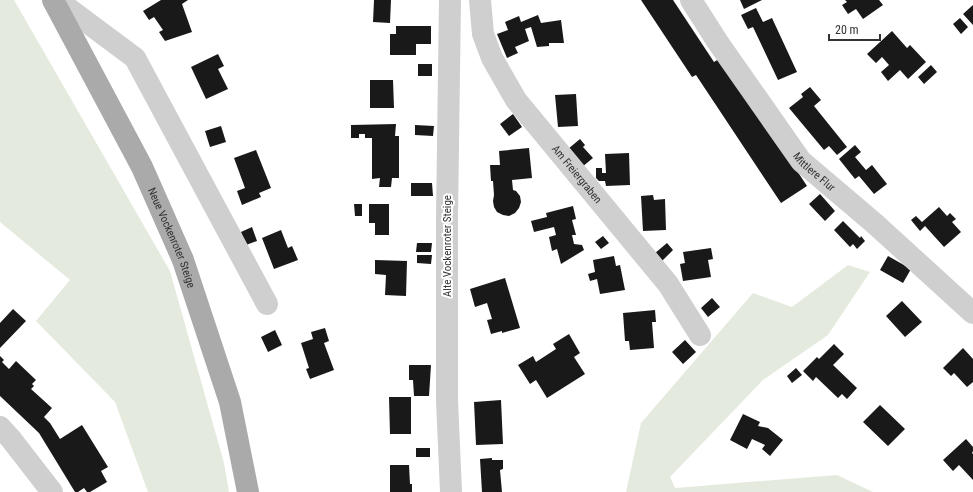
<svg xmlns="http://www.w3.org/2000/svg" width="973" height="492" viewBox="0 0 973 492" font-family="'Roboto Condensed',sans-serif">
	<style>
		.green { fill: #e4ebde }
		.building { fill: #191919 }
		.lines { fill: none; stroke-linecap: round; stroke-linejoin: round }
		.minor { stroke: #cfcfcf; stroke-width: 22 }
		.major { stroke: #aaa; stroke-width: 22 }
		.labels { text-anchor: middle; stroke-width: 4; stroke-linejoin: round; paint-order: stroke }
		.street-label { font-size: 11px; fill: #323232; stroke: #fff }
	</style>
	<rect width="100%" height="100%" fill="#fff"/>
	<path class="green" d="M0,0H14L170,271L224,463L229,492H148L115,402L36,321L70,280L0,222Z
		M848,265L870,272L828,335L763,380L670,477L675,488L837,475L873,492H626L641,423L753,293L792,307Z"/>
	<path class="building" d="M161,0H188L182,4L192,32L165,41L159,32L163,30L154,17L149,20L143,11Z
		M374,0H391L390,23L373,22Z
		M641,0H673L714,62L722,57L807,186L781,203L696,75L692,77Z
		M740,0H762L744,9Z
		M845,0H879L883,5L863,19L856,9L848,14L842,5L847,2Z
		M973,5V25L963,14Z
		M756,8L763,22L772,18L797,72L778,80L753,27L748,29L741,15Z
		M538,15L541,23L561,20L564,43H549V46L537,47L531,27L525,29L529,41L515,47L518,53L507,58L497,34L508,30L505,22L519,16L521,22Z
		M960,18L968,27L961,34L953,24Z
		M396,26H431V44H416V55H390V34H396Z
		M892,31L907,48L910,45L926,62L908,79L900,70L888,81L881,72L889,65L882,57L876,63L867,54Z
		M218,54L224,66L218,69L228,89L206,99L191,67Z
		M418,64H432V76H418Z
		M931,65L937,72L924,84L918,77Z
		M370,80H393L394,108H370Z
		M810,87L821,100L814,106L847,147L837,155L829,146L824,150L789,108L803,97L801,94Z
		M576,94L578,126L558,127L555,95Z
		M513,114L522,127L509,136L500,124Z
		M396,124L395,136H399V178H392L391,187H379L380,178L372,179V138H365V134H359V138H351V125Z
		M415,125L434,126L433,136L415,135Z
		M221,126L226,142L210,147L205,131Z
		M580,139L585,145L583,147L593,158L582,167L568,149Z
		M855,145L861,152L855,157L866,170L872,165L887,184L874,194L859,176L855,179L839,159Z
		M529,148L532,178L512,180L513,190L516,191L520,196L521,202L519,208L515,213L509,216L503,215L497,212L494,207L493,201L494,195L493,181H491L490,165H500L499,151Z
		M256,150L271,188L259,193L261,197L242,205L237,191L245,188L234,158Z
		M629,153L630,185L606,186L605,181H599L596,178V168H602V173H606L605,154Z
		M411,183H432L433,196H411Z
		M820,194L835,211L825,221L809,204Z
		M653,195L654,200L665,199L666,230L643,231L641,196Z
		M354,204H362V216H355Z
		M369,204H389V235H375V223H369Z
		M573,206L576,219L572,220L576,235H572L574,244L582,245L584,250L561,264L557,249L552,251L549,237L556,235L554,227L534,232L531,221L547,217L546,213Z
		M939,207L947,216L950,213L956,219L952,222L961,232L944,247L925,226L920,231L911,220L916,216L922,222Z
		M843,221L860,238L861,236L865,241L857,249L853,244L850,247L834,230Z
		M252,227L257,241L246,245L241,232Z
		M281,230L288,248L292,246L298,260L274,269L262,238Z
		M603,236L609,243L601,249L595,242Z
		M417,243H432L431,252H416Z
		M667,243L673,250L661,262L654,254Z
		M711,248L713,259L708,260L711,277L683,281L680,264L685,263L683,252Z
		M417,255H432L431,264L417,263Z
		M614,256L616,266L620,265L625,290L600,294L597,279L590,281L588,274L595,272L593,260Z
		M888,256L911,269L903,283L880,270Z
		M375,260L407,261L406,296L385,295L386,275L375,274Z
		M505,278L520,328L502,333V331L491,334L487,320L492,319L487,303L475,307L470,289Z
		M712,298L720,307L708,317L701,308Z
		M902,301L922,322L905,337L886,316Z
		M13,309L26,321L0,348V323Z
		M655,310L656,322H652L654,348L630,350L629,341H625L623,313Z
		M325,328L329,341L324,343L334,370L310,379L306,369L309,368L301,343L313,339L311,332Z
		M275,330L282,345L268,352L261,337Z
		M569,334L580,353L574,357L585,374L547,398L536,380L530,384L518,365L533,356L536,362L556,349L553,344Z
		M685,340L696,352L683,364L672,352Z
		M834,344L844,354L833,365L857,388L847,399L842,394L838,398L816,377L813,381L803,371L817,357L819,359Z
		M963,348L973,359V382L967,387L954,373L951,376L943,368Z
		M0,356L4,360L2,362L9,369L16,361L36,380L32,384L34,386L31,389L52,408L44,417L50,423L60,439L82,425L108,467L101,471L107,482L90,492H87L84,488L78,492H75L39,433L0,396Z
		M409,365H431L429,396H414L413,380H409Z
		M796,368L802,375L792,383L787,376Z
		M389,397H411V434H390Z
		M501,400L503,444L476,445L474,402Z
		M880,405L905,429L888,446L863,422Z
		M743,414L760,422L758,426L768,428L783,440L770,456L762,449L765,445L752,439L747,449L730,440Z
		M966,439L973,447V451L972,453L973,454V480L959,465L953,471L943,460Z
		M416,448H430V457H416Z
		M492,458V460H503V469L500,470L502,492H482L480,459Z
		M390,465H409L410,484H412V492H390Z"/>
	<g class="lines">
		<g class="minor">
			<path d="M57,0L135,58L267,304"/>
			<path d="M450,0L447,217V400L451,492"/>
			<path id="s1" d="M480,0L483,34L492,58L516,100L668,284L700,335"/>
			<path id="s2" d="M691,0L717,41L801,161L874,223L973,313"/>
			<path d="M0,427L11,439L52,492"/>
		</g>
		<path class="major" id="s3" d="M53,0L142,167L183,260L230,402L248,492"/>
	</g>
	<g class="labels">
		<g class="street-label">
			<text dy="4" stroke="none"><textPath href="#s2" startOffset="212">Mittlere Flur</textPath></text>
			<text dy="4" stroke="none"><textPath href="#s1" startOffset="204">Am Freiergraben</textPath></text>
			<text dy="4" stroke="none"><textPath href="#s3" startOffset="266">Neue Vockenroter Steige</textPath></text>
			<text transform="translate(447 246) rotate(-90)" y="4">Alte Vockenroter Steige</text>
		</g>
	</g>
	<path d="M829 34v6h51v-6" fill="none" stroke="#323232" stroke-width="2"/>
	<text x="835" y="34" font-size="12" fill="#323232" stroke="#ffffff" stroke-width="3" paint-order="stroke">20 m</text>
</svg>
